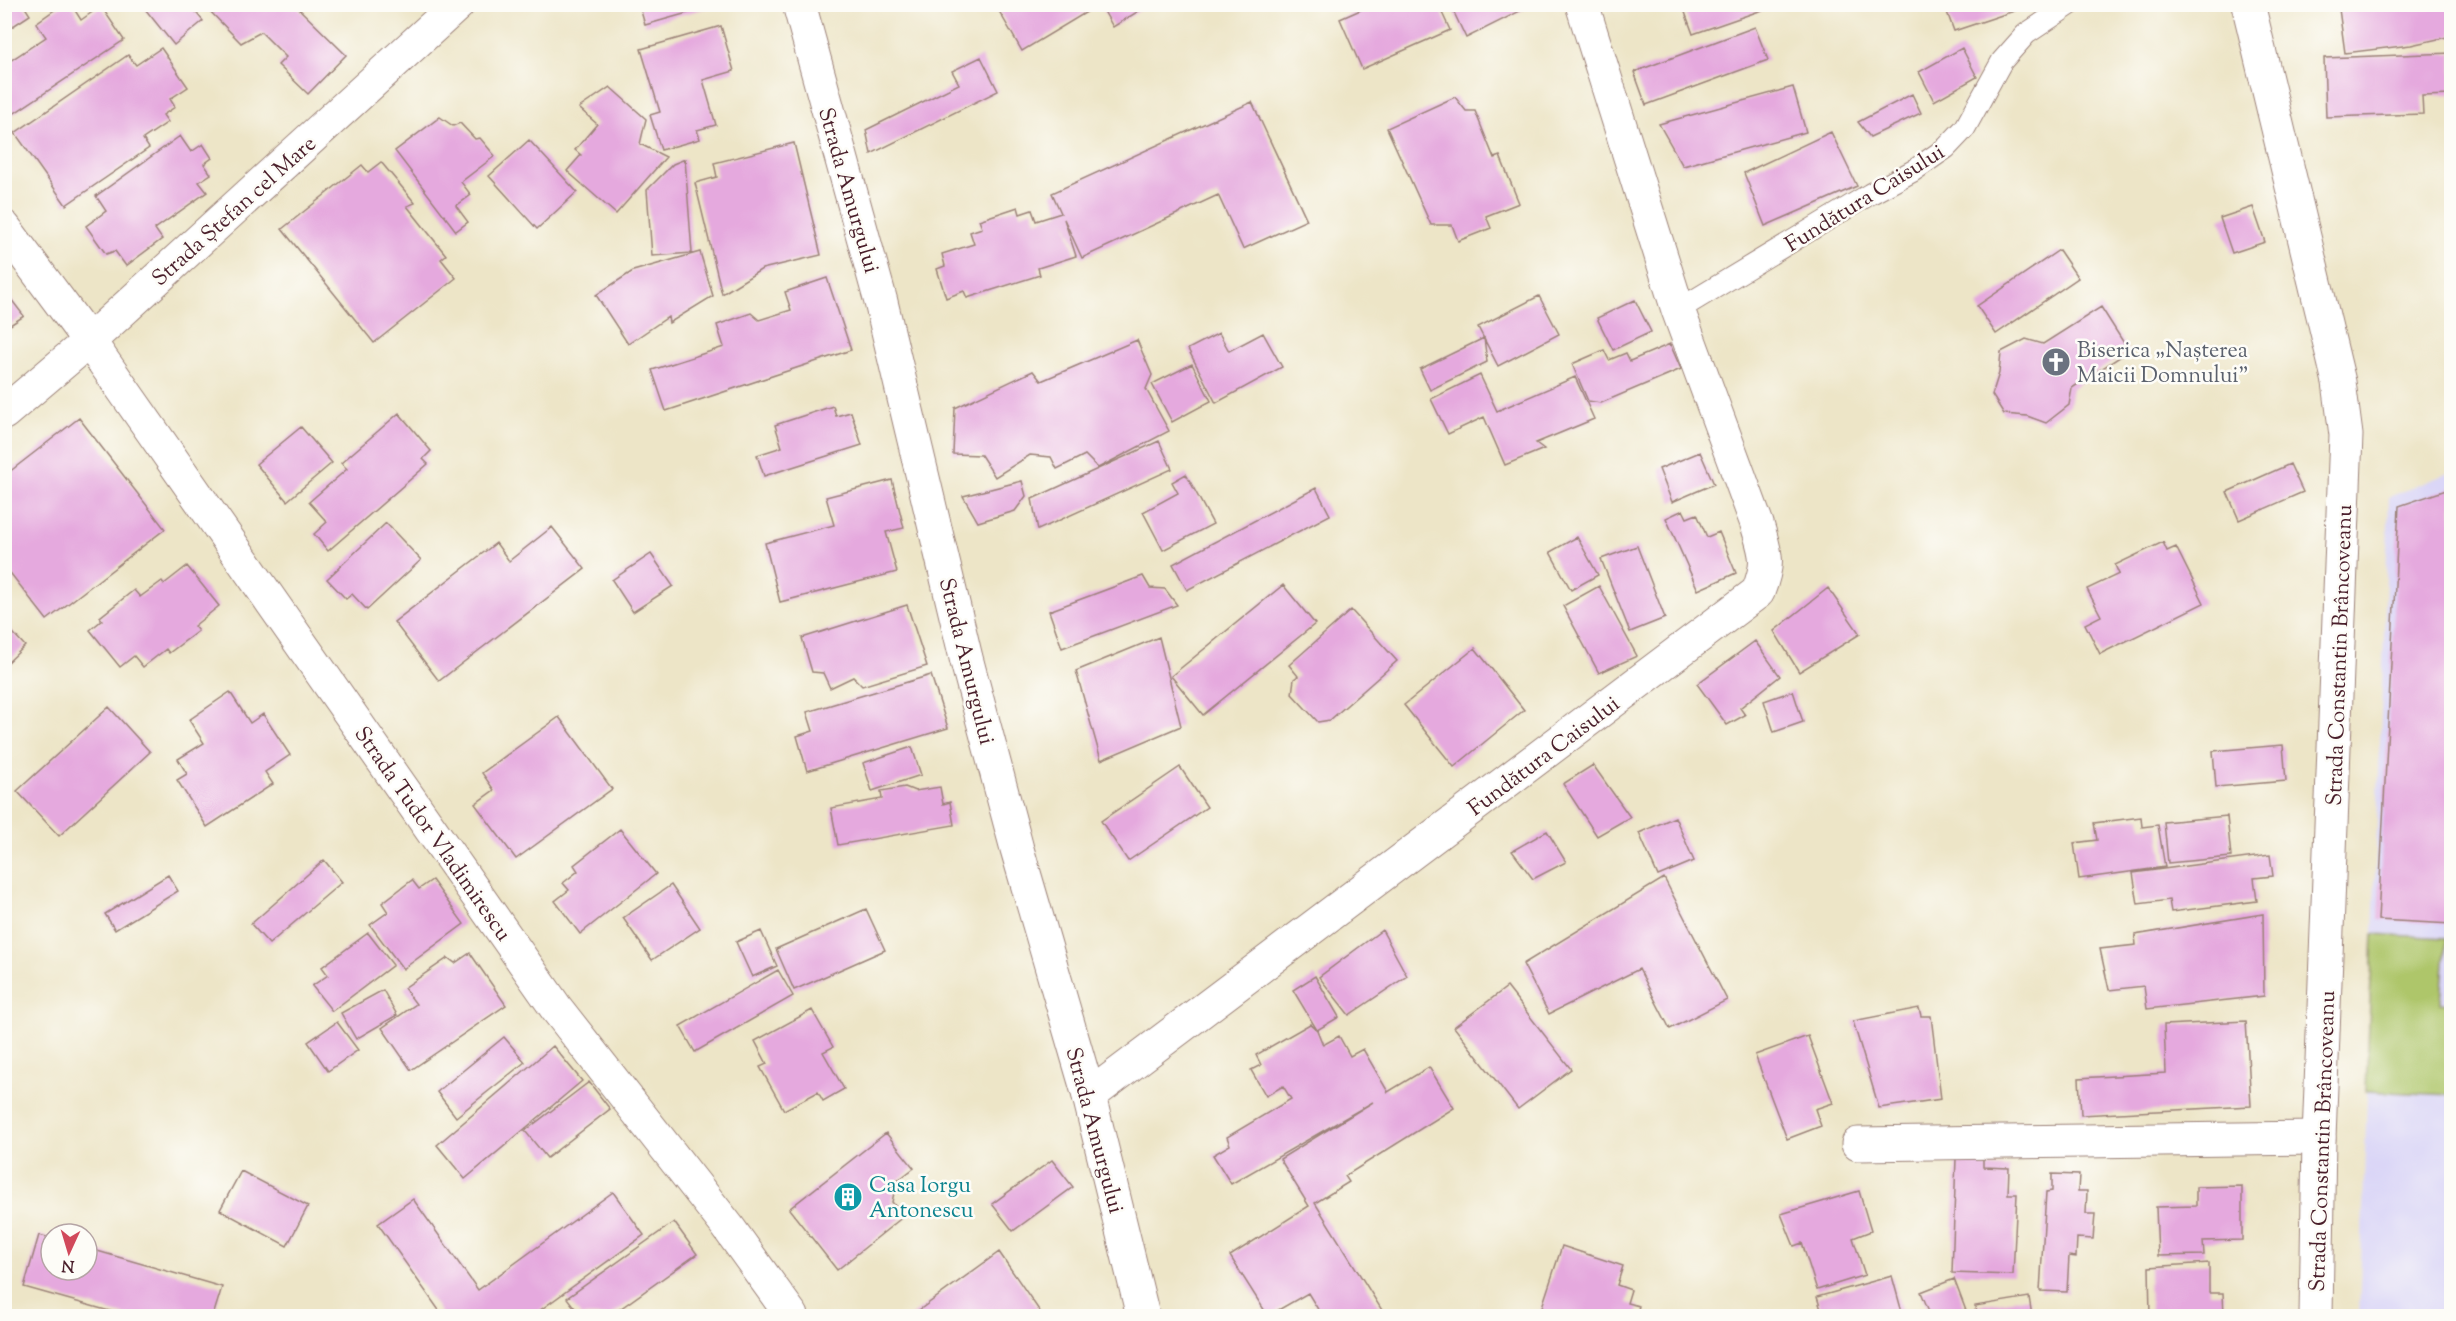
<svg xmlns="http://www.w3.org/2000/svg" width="2456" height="1321" viewBox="0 0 2456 1321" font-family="'Sorts Mill Goudy',serif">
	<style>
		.built { fill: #dad6f7 }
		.green { fill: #aec66b; stroke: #7c724b; stroke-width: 1.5 }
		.building { fill: #e5a9de }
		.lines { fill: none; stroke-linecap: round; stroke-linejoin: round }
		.service-casing { stroke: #9c8279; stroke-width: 23 }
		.minor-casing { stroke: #9c8279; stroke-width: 35 }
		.tertiary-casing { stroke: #9c8279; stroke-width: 35 }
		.service { stroke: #fff; stroke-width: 21 }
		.minor { stroke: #fff; stroke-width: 33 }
		.tertiary { stroke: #fff; stroke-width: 33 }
		.labels { text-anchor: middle; stroke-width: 5; stroke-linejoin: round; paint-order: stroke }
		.street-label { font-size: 22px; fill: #4a1f2b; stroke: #fdfcf7 }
		.worship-label { font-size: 22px; fill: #5b616d; stroke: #fdfcf7; text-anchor: start }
		.culture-label { font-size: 22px; fill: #0d838f; stroke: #fdfcf7; text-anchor: start }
	</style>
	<rect width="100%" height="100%" fill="#fdfcf7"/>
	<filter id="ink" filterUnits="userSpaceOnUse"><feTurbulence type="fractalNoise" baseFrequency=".0167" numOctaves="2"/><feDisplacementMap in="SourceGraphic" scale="12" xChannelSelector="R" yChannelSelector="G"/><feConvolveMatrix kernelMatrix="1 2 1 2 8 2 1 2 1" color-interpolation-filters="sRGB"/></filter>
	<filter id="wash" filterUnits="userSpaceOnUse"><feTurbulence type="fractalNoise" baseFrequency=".008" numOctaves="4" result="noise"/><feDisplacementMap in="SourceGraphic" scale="24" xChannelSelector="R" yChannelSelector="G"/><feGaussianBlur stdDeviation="1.35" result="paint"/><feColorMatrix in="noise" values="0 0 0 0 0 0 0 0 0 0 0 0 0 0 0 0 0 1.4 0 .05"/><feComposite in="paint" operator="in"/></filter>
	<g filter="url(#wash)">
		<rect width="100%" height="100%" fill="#ede5c7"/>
		<path class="built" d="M2451,472V1316H2359L2389,497Z"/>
		<path class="green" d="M2373,934L2446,938L2441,1003L2451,1004V1095L2366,1091Z"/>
		<g id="blocks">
			<path class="building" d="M4,4H23L30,15L4,32Z
				M63,4H71L81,20L101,6L124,40L4,120V65L46,37L36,23Z
				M141,4H189L203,21L174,45Z
				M203,4H294L346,55L308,94L278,65L286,57L261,32L241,43Z
				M639,4H716V5L645,25Z
				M995,4H1100L1022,51Z
				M1100,4H1150L1113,27Z
				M1374,4H1438L1450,30L1362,69L1340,19Z
				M1450,4H1534L1466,38Z
				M1682,4H1766L1768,8L1693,34Z
				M1944,4H2015L2017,10L1954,31Z
				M2361,4H2452V36L2411,45L2345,53L2339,9Z
				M721,26L734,71L703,80L716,125L697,130L700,139L661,150L650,115L660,112L641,49Z
				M1755,27L1768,60L1646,105L1634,72Z
				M161,48L188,87L170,99L175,107L163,115L168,122L143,139L149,148L66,205L15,133L128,55L136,65Z
				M1962,48L1977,77L1934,101L1919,72Z
				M2452,53V95L2422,96L2423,114L2326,117L2324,58Z
				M981,57L998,91L871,154L866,130L959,84L952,71Z
				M610,87L646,119L640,144L666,157L616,214L567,171L581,155L575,150L597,124L579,108Z
				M1793,87L1806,132L1683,166L1659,124Z
				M1912,94L1921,113L1870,137L1858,122Z
				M1455,97L1466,111H1475L1494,158L1500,156L1519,203L1486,216L1491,228L1458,241L1452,225H1431L1387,128Z
				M1252,102L1307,220L1243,249L1218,195L1082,258L1064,219L1076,256L1038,268L1040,275L967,298L964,291L946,298L937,269L945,266L942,254L974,244L970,232L982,228L979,220L1018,207L1020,214L1032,210L1036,221L1061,213L1052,193Z
				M440,117L453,126L460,123L475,139L480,138L495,156L461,182L471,195L456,206L468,222L456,231L395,151Z
				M1831,132L1857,186L1765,226L1744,173Z
				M180,136L191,152L203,144L212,158L204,164L211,174L199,182L207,192L155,229L162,239L126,266L115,251L106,254L86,226L106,211L96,196Z
				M529,140L577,192L537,229L489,176Z
				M794,143L821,255L762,269L722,294L695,183L717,177L714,163Z
				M685,159L692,253L652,256L647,190L673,164Z
				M381,162L415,203L407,206L446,255L441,259L456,278L374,343L282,229L362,165L368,172Z
				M2253,207L2265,242L2232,253L2220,218Z
				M2059,250L2078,278L1996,334L1977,306Z
				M700,252L713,296L669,323L668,317L628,344L596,295L633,271Z
				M827,278L851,350L666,411L652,370L724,347L717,325L751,313L759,320L791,310L785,292Z
				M4,290L24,316L4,329Z
				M1539,296L1559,334L1498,366L1478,327Z
				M1635,300L1651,332L1613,350L1597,318Z
				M2101,307L2129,351L2072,388L2069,405L2046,423L2027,416L2004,414L1992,395L1999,373L2001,352L2026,339L2043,344Z
				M1219,333L1229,351L1263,333L1282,367L1216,403L1188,349Z
				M1484,338L1487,362L1430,390L1420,369Z
				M1137,340L1152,375L1146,389L1169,431L1098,468L1085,455L1057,469L1051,457L1030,455L995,477L981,455L953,454L955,408L1033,371L1041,381Z
				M1670,344L1681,369L1601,403L1588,401L1572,364L1604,350L1609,360L1626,353L1630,361Z
				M1192,364L1211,401L1172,422L1152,384Z
				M1480,375L1497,411L1575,377L1594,419L1536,443L1544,449L1505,465L1484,417L1448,434L1431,399Z
				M833,406L836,416L851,412L862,445L764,476L757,455L782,447L775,425Z
				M399,413L431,451L423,459L428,464L328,551L314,534L327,522L309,502L347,469L341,463Z
				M79,418L165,529L47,620L4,565V476Z
				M301,427L332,463L287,501L256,464Z
				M1159,441L1172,469L1038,530L1032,499Z
				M1700,452L1714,484L1672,502L1659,469Z
				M2290,464L2303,492L2239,520L2227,492Z
				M1186,474L1213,524L1163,550L1143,512L1178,493L1172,482Z
				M892,480L904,528L886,532L897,572L780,602L765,543L834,525L826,497Z
				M1022,481L1026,496L1015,511L978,522L963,496Z
				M1316,488L1330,515L1187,590L1173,564Z
				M2452,488V924L2378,920L2399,506Z
				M1683,510L1687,518L1697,514L1707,537L1719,532L1736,573L1698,590L1666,518Z
				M386,523L421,560L367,610L352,594L346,599L327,579Z
				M552,527L585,569L439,681L394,622L496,543L509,561Z
				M1577,537L1598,575L1571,590L1550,552Z
				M2163,542L2167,551L2176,547L2204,603L2100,654L2085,624L2101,616L2087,589L2119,574L2115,565Z
				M1637,546L1665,618L1630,632L1601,559Z
				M651,554L673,586L633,612L612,580Z
				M187,566L219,606L194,626L198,631L169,653L166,649L143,667L134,656L120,667L90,630L102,620L100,617L134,590L140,597L162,581L164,584Z
				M1143,576L1150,588L1165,589L1177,605L1062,648L1049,611Z
				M1283,585L1315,624L1203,715L1171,676Z
				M1599,586L1637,656L1599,673L1563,606Z
				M1828,588L1860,634L1799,672L1774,631Z
				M907,605L927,666L862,686L853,677L830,688L823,673L812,672L802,638Z
				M1351,610L1397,661L1330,720L1318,722L1292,694L1294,679L1298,676L1289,665Z
				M4,623L25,646L4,666Z
				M1159,637L1181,726L1101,760L1076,671Z
				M1755,641L1780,676L1740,708L1745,715L1727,725L1697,684Z
				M1475,648L1524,710L1454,767L1404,705Z
				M931,675L948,728L807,771L797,736L813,731L807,712Z
				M1793,691L1803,722L1774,732L1764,701Z
				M230,692L250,723L263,714L290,755L265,772L273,784L207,827L177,780L187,774L178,759L204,743L189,720Z
				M109,707L150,752L59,836L17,791Z
				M559,717L612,789L516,859L475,804L494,790L482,773Z
				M2283,745L2286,781L2216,787L2213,751Z
				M912,747L921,775L872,791L863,763Z
				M1593,765L1630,817L1597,836L1563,784Z
				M1180,767L1207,807L1128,861L1101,821Z
				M905,787L915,791L940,787L943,804L950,802L954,825L838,845L831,808L882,799L881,791Z
				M2227,816L2231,857L2168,863L2164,822Z
				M1675,817L1694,861L1658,876L1639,833Z
				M2141,817L2142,827L2158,825L2165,867L2079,879L2074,843L2097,840L2094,823Z
				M620,829L656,874L580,934L555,901L569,890L563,883L578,871L574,865Z
				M1547,831L1566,862L1533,879L1512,851Z
				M2270,855L2273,876L2254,878L2257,901L2171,912L2169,900L2138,904L2133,873Z
				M324,860L342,882L269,944L251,924Z
				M168,875L178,891L115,930L105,914Z
				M1664,878L1727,1000L1670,1029L1639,969L1549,1014L1523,964Z
				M412,880L419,889L432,880L464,924L403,969L370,925L388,912L382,903Z
				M671,885L700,928L652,960L623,918Z
				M866,909L885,950L794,990L776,949Z
				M2263,914L2264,996L2147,1009L2144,986L2109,990L2100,949L2136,945L2135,935Z
				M1382,930L1407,976L1349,1015L1319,977Z
				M761,931L777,966L752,977L736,942Z
				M368,933L393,965L332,1011L312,986L328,975L322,967Z
				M470,953L506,1005L411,1070L382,1028L416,1004L404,988L448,958L455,963Z
				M778,970L793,996L695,1052L680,1026Z
				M1315,976L1339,1017L1317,1030L1323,1045L1339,1036L1350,1056L1363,1049L1388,1092L1429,1067L1454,1108L1345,1176L1349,1182L1315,1203L1385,1315L1382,1316H1322L1308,1293L1268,1316L1230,1256L1309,1206L1280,1159L1373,1102L1231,1184L1213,1155L1230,1145L1227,1137L1291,1099L1283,1086L1266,1096L1251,1070L1261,1065L1256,1055L1310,1024L1317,1030L1293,990Z
				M1507,987L1571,1069L1518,1109L1454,1027Z
				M383,990L397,1015L356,1039L341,1013Z
				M1919,1008L1921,1016H1931L1941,1099L1879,1108L1853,1021Z
				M812,1010L833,1047L823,1052L844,1089L823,1101L818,1092L784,1110L760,1067L767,1064L755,1041Z
				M2246,1021L2251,1106L2081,1115L2079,1078L2166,1073L2164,1025Z
				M337,1022L358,1050L328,1071L308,1042Z
				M1808,1036L1833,1103L1815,1109L1821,1126L1787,1139L1755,1055Z
				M504,1037L525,1062L456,1117L437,1092Z
				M553,1046L582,1081L465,1179L437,1145Z
				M589,1082L610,1109L547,1158L525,1131Z
				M886,1133L914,1168L893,1184L894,1193L892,1202L904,1216L837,1270L789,1209Z
				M1956,1158L1983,1159V1167L2009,1168L2008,1194H2017L2013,1275L1952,1273Z
				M1052,1160L1073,1187L1013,1231L992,1204Z
				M241,1171L308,1206L287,1246L220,1210Z
				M2052,1174L2079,1175L2078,1191H2087L2086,1214H2095L2093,1239L2077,1238L2076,1257L2069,1256L2067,1292L2040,1291L2046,1192L2052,1191Z
				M2242,1186V1240L2203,1241L2204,1255L2158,1256L2156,1207L2196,1206V1187Z
				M1859,1191L1871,1231L1853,1238L1865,1275L1817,1290L1802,1243L1794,1246L1781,1214Z
				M613,1192L644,1235L532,1316H443L378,1224L413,1199L478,1290Z
				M674,1222L697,1254L610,1316H581L567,1298Z
				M39,1235L51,1238V1270H87V1248L222,1287L213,1316H127L24,1287Z
				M1562,1246L1623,1266L1617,1285L1631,1290L1627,1303L1639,1306L1636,1316H1539Z
				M999,1252L1043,1316H911Z
				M2209,1263V1293H2223L2224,1316H2150L2149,1267Z
				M1892,1276L1903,1316H1823L1817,1297Z
				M1954,1279L1968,1316H1931L1921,1292Z
				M2029,1297L2032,1316H1976L1975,1306Z"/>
		</g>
	</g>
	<g filter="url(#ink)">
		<use href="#blocks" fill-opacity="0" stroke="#9c8279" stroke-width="1.5"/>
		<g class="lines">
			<g class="service-casing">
				<path id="service" d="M1678,310L1870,194L1913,171L1946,148L1965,128L2002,61L2026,34L2071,4"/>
			</g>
			<g class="minor-casing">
				<path id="minor" d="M1089,1096L1758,592C1770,561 1766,555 1757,524L1678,310L1582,4
					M1858,1144L2319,1138"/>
			</g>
			<g class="tertiary-casing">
				<path id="tertiary" d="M799,4L881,302L966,658L1017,849L1089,1096L1143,1316
					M2248,4L2339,382L2346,435L2319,1138L2316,1316
					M4,227L89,341L556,1008L728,1227L792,1316
					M4,413L89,341L458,4"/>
			</g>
			<use href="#service" class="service"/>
			<use href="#minor" class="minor"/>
			<use href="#tertiary" class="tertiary"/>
		</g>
	</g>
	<defs>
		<g id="church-disc" transform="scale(1.5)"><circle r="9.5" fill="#6b7280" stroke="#fdfcf7"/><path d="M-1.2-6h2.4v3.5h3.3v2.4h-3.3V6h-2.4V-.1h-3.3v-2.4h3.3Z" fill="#fff"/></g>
		<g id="building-disc" transform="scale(1.5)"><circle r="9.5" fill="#0f9aa8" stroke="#fdfcf7"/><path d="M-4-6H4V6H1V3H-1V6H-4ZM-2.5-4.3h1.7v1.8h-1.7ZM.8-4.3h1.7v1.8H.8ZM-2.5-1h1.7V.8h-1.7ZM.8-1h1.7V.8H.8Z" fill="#fff"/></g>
	</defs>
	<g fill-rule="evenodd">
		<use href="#church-disc" x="2056" y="362"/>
		<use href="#building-disc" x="848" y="1197"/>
	</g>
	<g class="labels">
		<g class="street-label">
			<text transform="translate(850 190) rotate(74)" y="8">Strada Amurgului</text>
			<text transform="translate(1864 197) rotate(-32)" y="8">Fundătura Caisului</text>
			<text transform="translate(233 210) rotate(-42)" y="8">Strada Ștefan cel Mare</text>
			<text transform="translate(2338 655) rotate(-88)" y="8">Strada Constantin Brâncoveanu</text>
			<text transform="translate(968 661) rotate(76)" y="8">Strada Amurgului</text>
			<text transform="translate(1543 755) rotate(-37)" y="8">Fundătura Caisului</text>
			<text transform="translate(434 833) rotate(55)" y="8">Strada Tudor Vladimirescu</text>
			<text transform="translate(1096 1130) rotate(75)" y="8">Strada Amurgului</text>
			<text transform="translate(2321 1141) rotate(-88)" y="8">Strada Constantin Brâncoveanu</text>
		</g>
		<g class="worship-label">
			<text x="2077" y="357">Biserica „Nașterea<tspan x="2077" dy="25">Maicii Domnului”</tspan></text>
		</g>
		<g class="culture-label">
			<text x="869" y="1192">Casa Iorgu<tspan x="869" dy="25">Antonescu</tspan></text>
		</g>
	</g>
	<rect width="2456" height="1321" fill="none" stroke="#fdfcf7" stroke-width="24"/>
	<g transform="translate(69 1252) rotate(184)"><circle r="28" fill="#fdfcf7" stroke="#b5a4a5" stroke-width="1.5"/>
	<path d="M0-4.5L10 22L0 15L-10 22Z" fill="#d1495b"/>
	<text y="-9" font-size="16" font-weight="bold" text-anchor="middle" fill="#4a1f2b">N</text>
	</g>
</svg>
